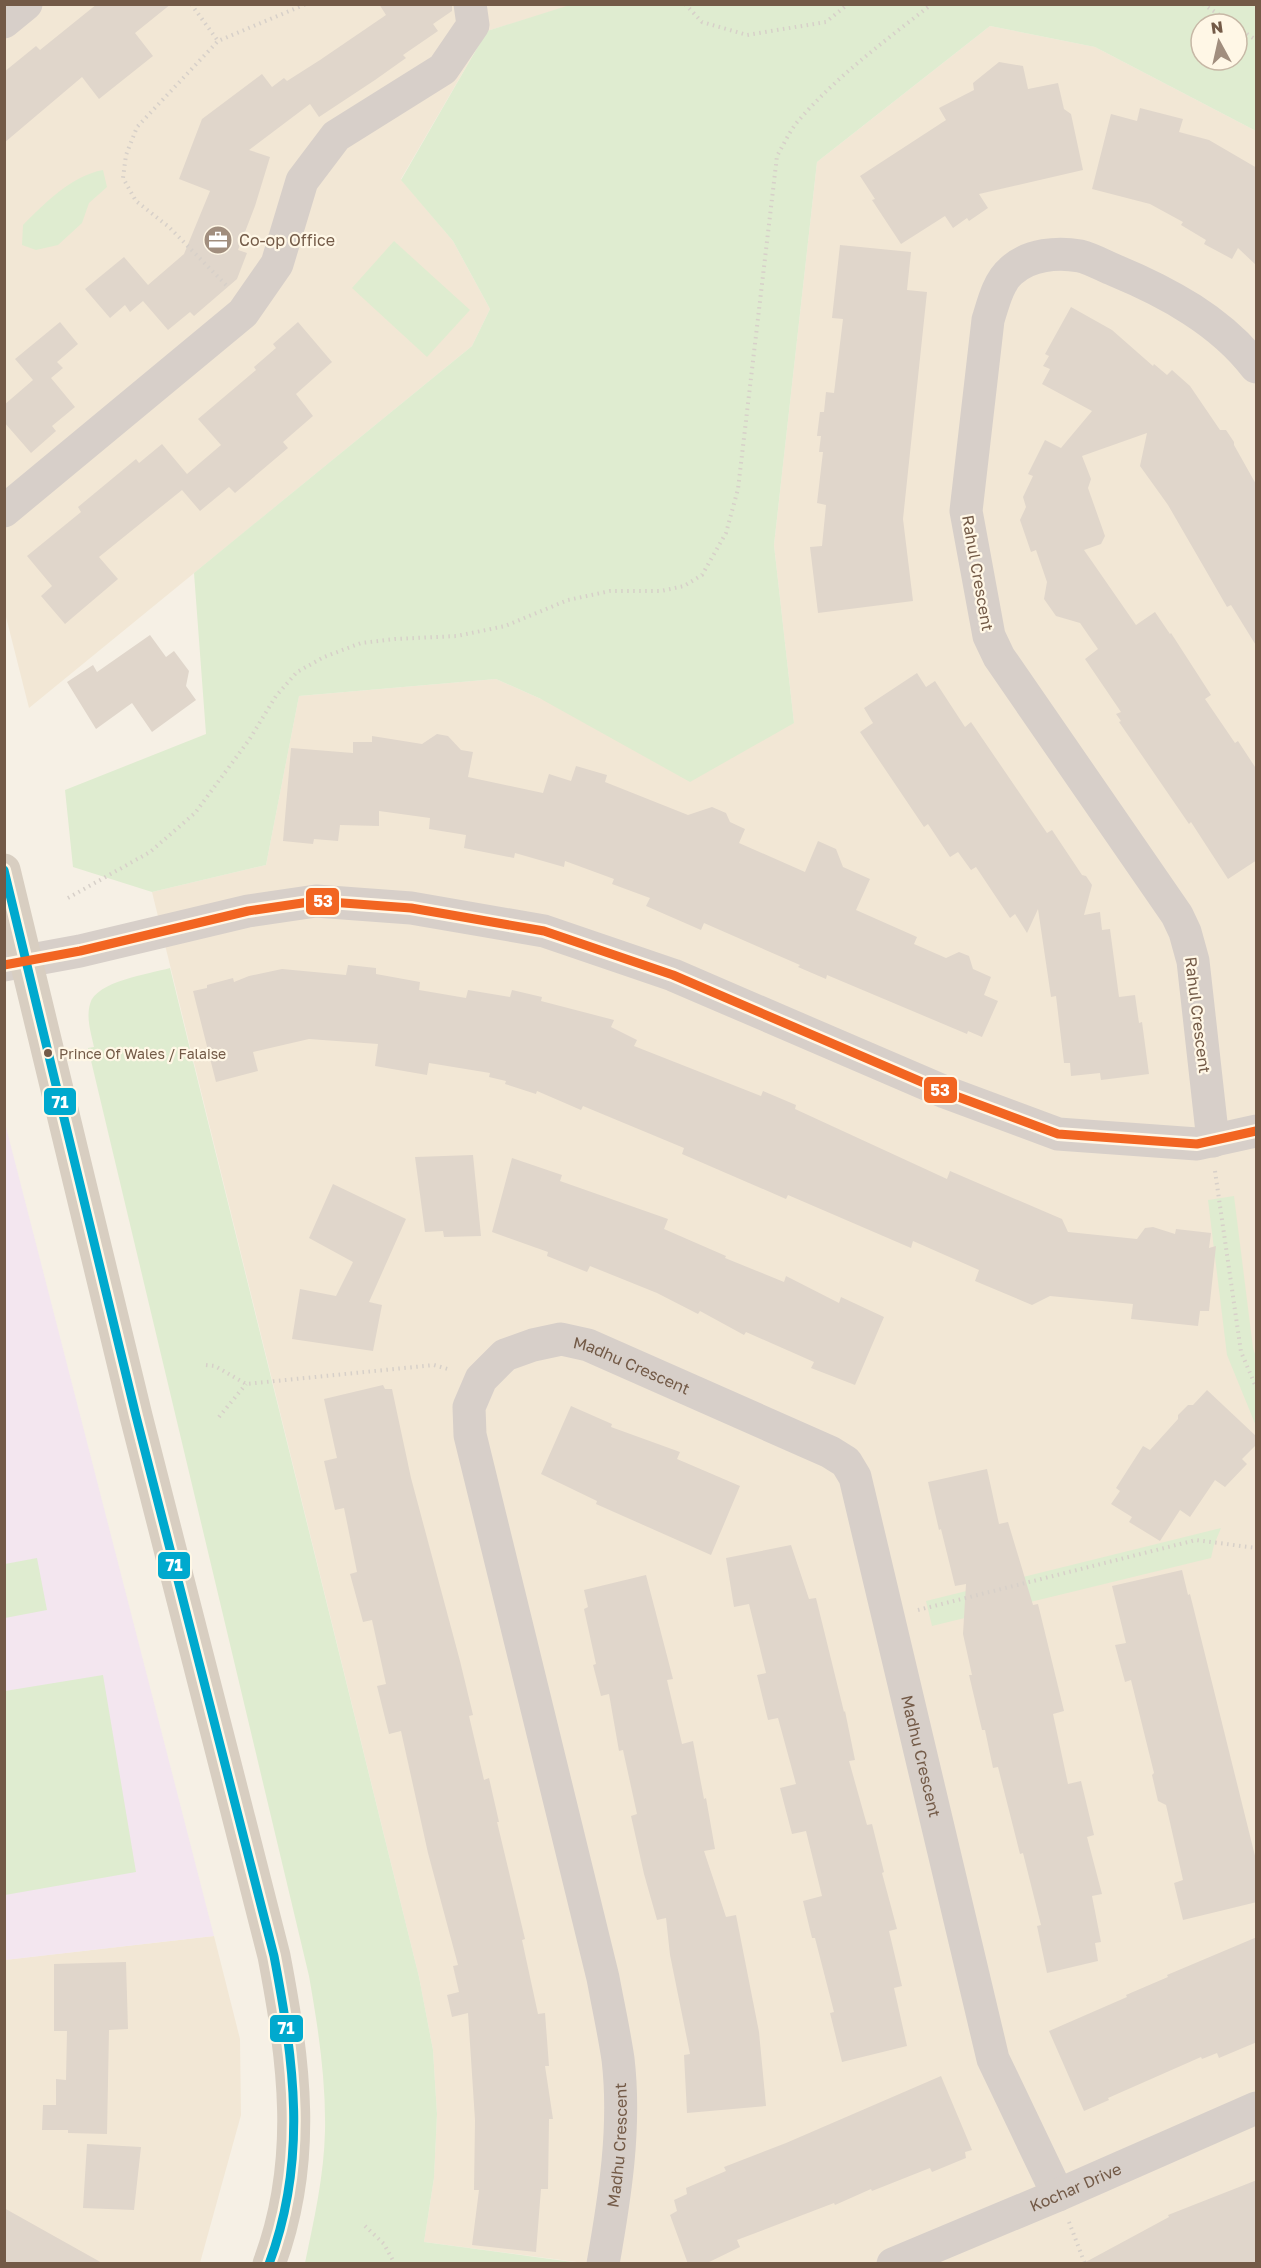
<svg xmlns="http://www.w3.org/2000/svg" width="1261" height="2268" viewBox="0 0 1261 2268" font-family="'Golos Text',sans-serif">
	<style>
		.residential { fill: #f2e7d5 }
		.education { fill: #f3e6ef }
		.green { fill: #dfecd0; fill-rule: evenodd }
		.building { fill: #e0d6cb }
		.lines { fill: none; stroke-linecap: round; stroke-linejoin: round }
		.path { stroke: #d7d0c9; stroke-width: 4; stroke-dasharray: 1.5 4.5; stroke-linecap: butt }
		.minor { stroke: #d7cfc9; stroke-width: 33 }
		.primary { stroke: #d8cec1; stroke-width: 33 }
		.bus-1-casing { stroke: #fff7e6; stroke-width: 14 }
		.bus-2-casing { stroke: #fff7e6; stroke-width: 14 }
		.bus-1 { stroke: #00a9ce; stroke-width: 9 }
		.bus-2 { stroke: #f26522; stroke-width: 9 }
		.bus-dot { fill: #735a47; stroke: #fff7e6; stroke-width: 2 }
		.labels { text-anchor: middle; stroke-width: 4.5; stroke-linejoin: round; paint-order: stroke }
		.bus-label { font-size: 14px; fill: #735a47; stroke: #fff7e6; text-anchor: start }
		.poi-label { font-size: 16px; fill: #735a47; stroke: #fff7e6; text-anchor: start }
		.street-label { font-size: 16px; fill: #735a47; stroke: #fff7e6 }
		.line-badge { stroke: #fff7e6; stroke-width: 2 }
		.badge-label { font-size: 16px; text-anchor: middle; font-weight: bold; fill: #fff }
	</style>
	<rect width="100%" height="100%" fill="#f6f0e5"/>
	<path class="residential" d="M4,5H573L487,31L401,179L453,241L490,309L472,346L29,708L4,609Z
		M990,26L1095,47L1256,131V2263L592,2264L424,2242L434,2178L437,2114L433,2050L419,1977L152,892L266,865L299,696L496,679L541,699L794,723L774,545L817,162Z
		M214,1936L240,2039L241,2115L200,2263H5L4,1960Z"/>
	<path class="education" d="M5,1123L214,1936L5,1960Z"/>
	<path class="green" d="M573,4L1256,5V131L1095,47L990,26L817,162L774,545L794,723L690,782L541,699L496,679L299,696L266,865L152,892L73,867L65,790L206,734L194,573L472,346L490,309L453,241L401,180L487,31ZM1201,24H1237V60H1201Z
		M103,170L107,187L89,203L82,223L58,245L36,250L22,245L23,225C45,203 71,176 103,170Z
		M394,241L470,310L427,357L352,288Z
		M170,968L419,1977L433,2050L437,2114L434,2178L424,2242L580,2263H305C314,2220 324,2176 325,2131C326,2079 318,2027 309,1976L88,1048L94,1047C91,1033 86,1018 90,1004C96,981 149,974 170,968Z
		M1234,1196L1253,1348L1256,1357V1426L1227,1355L1208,1200Z
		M1221,1528L1214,1545L1211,1558L932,1626L926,1601Z
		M37,1558L47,1610L5,1618V1564Z
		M103,1675L136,1872L5,1895V1691Z"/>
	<path class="building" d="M97,4H171L135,33L153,56L99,99L82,77L4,143V72L36,46L40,50Z
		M379,4H452V11L433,24L438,31L403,55L406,58L375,80L319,117L310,104L249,150L270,157L255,206L238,250L247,253L237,279L194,316L190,312L168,330L143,301L130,312L125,305L110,318L85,289L124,257L148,285L184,254L210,191L179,179L202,119L262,74L272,87L284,78L287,81L320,60L386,15Z
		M999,62L1023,66L1028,89L1058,83L1064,109L1071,114L1083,170L979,194L988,208L969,221L967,218L953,228L945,216L901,244L872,200L875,199L860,176L946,120L939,108L974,90L973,83Z
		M1140,108L1183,119L1179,132L1209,140L1257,168V266L1238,248L1232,259L1204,244L1206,240L1181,225L1183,222L1150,204L1092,189L1111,114L1137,121Z
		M840,245L911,252L907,290L927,292L903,519L913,601L818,613L810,547L822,546L826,505L817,503L823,452H819L821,436H817L820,412H824L826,392L834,393L843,319L832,318Z
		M1071,307L1112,330L1153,366L1154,364L1167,375L1172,370L1190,386L1220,430H1226L1234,442V445L1257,486V647L1231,605L1227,607L1168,505L1140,466L1147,433L1082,456L1091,479L1088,488L1105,536L1101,544L1084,550L1136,625L1155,612L1170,634L1171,633L1211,695L1205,699L1235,743L1238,741L1257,770V860L1228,879L1191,822L1189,824L1119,722L1121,721L1116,714L1121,712L1085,659L1098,649L1080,623L1056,616L1044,599L1047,582L1036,550L1031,552L1020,520L1026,507L1023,497L1033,476L1028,474L1045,440L1061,448L1092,411L1042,384L1050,369L1043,366L1049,356L1045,354Z
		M60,322L78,344L57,362L63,368L51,378L75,407L52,426L56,431L31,453L4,422V405L33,380L15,359Z
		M298,322L332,362L296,394L313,416L283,442L288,448L235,493L229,487L200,511L182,490L99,557L118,579L65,624L41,596L52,586L27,556L81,512L78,507L136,459L139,463L162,444L187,474L221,445L198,419L256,370L254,367L276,348L273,344Z
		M150,635L166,657L174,651L189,671L186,686L196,700L152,732L132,703L96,729L67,682L93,665L97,672Z
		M917,673L926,687L935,681L965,727L971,722L1047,833L1052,830L1082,875L1086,876L1092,885L1084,915L1100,912L1102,930L1110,929L1119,997L1135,995L1139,1023L1142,1022L1149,1074L1101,1080L1100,1073L1071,1076L1070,1063H1064L1056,996L1051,997L1038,909L1027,933L1015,914L1010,918L976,867L971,870L958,852L950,857L928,824L924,827L860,732L873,723L864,708Z
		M437,734L448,736L461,750L473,752L468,777L543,793L549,774L571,781L576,766L607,775L605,782L688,815L712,807L726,813L730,822L745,829L739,843L805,872L818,841L836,849L843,867L870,879L856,910L917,937L914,944L946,958L959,952L969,956L973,969L991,977L984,995L998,1001L982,1037L968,1031L967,1034L827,975L826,979L798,967L800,965L704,923L701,930L646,906L650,898L612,884L614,879L565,861L564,867L515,853L514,858L464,848L466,835L429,829L430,818L379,811V826L340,825L338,841L314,839L313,844L283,841L291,748L353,753V742H372V736L422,744Z
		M348,965L376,968V974L420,982L419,990L466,998L468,990L510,997L512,990L542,997L541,1001L614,1020L611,1027L637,1040L634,1046L761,1096L763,1091L796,1105L795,1109L947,1179L950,1171L1062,1219L1068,1232L1137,1239L1145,1228L1153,1227L1175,1234L1176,1229L1211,1233L1209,1248L1216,1246L1209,1311H1200L1198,1326L1131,1319L1133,1304L1050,1296L1032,1305L975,1281L979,1270L913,1241L911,1248L788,1195L786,1199L682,1154L684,1148L583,1106L581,1110L537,1091L536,1094L505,1084L506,1081L489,1077L490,1073L429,1063L427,1075L375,1066L378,1044L309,1039L253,1052L258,1071L216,1082L193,991L207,988V985L233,978L234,982L249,976L282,969L346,975Z
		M473,1155L481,1236L444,1237L443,1231L425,1232L415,1157Z
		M512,1158L562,1175L560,1181L668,1219L664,1229L726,1256L725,1258L784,1282L786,1276L839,1303L841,1297L884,1317L855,1385L811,1368L814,1362L746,1332L744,1335L700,1311L698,1314L657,1293L590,1266L587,1272L547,1256L548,1252L492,1232Z
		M333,1184L406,1219L369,1302L382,1305L373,1351L292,1339L300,1289L336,1296L353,1262L309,1238Z
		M383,1385L385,1389H392L411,1478L460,1661L473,1715L469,1716L484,1780L489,1778L499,1822H497L525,1939L522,1940L538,2014L545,2013L549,2066H545L553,2119H549L548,2189H541L536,2252L472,2245L479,2190H474L475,2120L468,2013L452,2017L447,1995L459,1992L453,1966L458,1965L428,1853L401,1731L389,1734L377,1686L386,1684L372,1620L363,1622L350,1574L357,1572L344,1508L335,1510L324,1461L337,1458L324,1399Z
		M1207,1390L1257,1437V1444L1242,1459L1247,1464L1225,1487L1215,1480L1190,1517L1180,1510L1160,1541L1129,1522L1132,1517L1111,1504L1120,1491L1116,1488L1143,1446L1150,1450L1178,1419V1415L1188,1405H1193Z
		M571,1406L612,1424L611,1427L680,1452L677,1459L740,1486L711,1555L596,1504L597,1501L541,1474Z
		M987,1469L999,1524L1008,1522L1033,1605L1038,1604L1064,1711L1053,1714L1068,1784L1081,1781L1094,1835L1087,1837L1102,1894L1092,1896L1101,1942L1095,1943L1098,1961L1047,1973L1037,1926L1041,1925L1023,1853L1020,1854L998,1767L993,1768L985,1730H982L969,1675H972L963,1634L966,1584L955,1586L941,1529L939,1530L928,1482Z
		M791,1545L809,1599L816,1598L844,1712L845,1711L855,1760L849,1761L867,1825L872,1824L884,1872L882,1873L897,1929L889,1931L902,1986L894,1988L907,2046L842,2062L830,2013L834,2012L815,1938H812L803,1901L822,1896L806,1831L792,1834L780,1788L796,1784L778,1718L768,1720L757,1675L766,1673L749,1604L734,1607L726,1558Z
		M1182,1570L1188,1595L1190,1594L1257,1864V1902L1183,1920L1174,1883L1183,1880L1166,1805L1158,1801L1152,1775L1154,1773L1131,1680L1125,1682L1115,1645L1126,1643L1112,1586Z
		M646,1575L673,1679L667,1680L682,1744L693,1741L704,1799L706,1798L715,1849L704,1851L726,1917L736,1915L759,2032L766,2106L687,2113L684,2055L690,2054L670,1955L666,1918L657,1920L644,1874L631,1816L637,1814L623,1750L619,1751L609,1694L601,1696L593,1665L596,1664L584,1609L588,1607L584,1590Z
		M1257,1937V2042L1219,2058L1217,2053L1202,2059L1201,2057L1108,2098L1109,2100L1084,2111L1049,2031L1127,1997L1126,1995L1168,1977L1167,1975Z
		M126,1962L128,2029L109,2030L107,2134L68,2133V2130H42L43,2105H56V2079L66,2080L67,2031H54V1964Z
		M941,2076L972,2150L965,2152L966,2158L932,2172L930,2168L872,2191L871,2189L835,2205L834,2203L737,2240L740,2247L705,2264H688L670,2215L677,2211L674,2200L687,2194L686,2188L726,2171L724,2167L786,2143Z
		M87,2144L141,2147L134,2210L83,2208Z
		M1257,2180V2264H1082L1169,2217L1168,2215Z
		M4,2208L104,2264H4Z"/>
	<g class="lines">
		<path class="path" d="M191,4L218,41
			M685,4L702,22L747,35L826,22L848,4
			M1203,4L1233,24
			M1237,27L1256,40
			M226,285L169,227L136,201L123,178L126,155L137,127L218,41L306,4
			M68,898L150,852L195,813L249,740L276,696L297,672L324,657L361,643L395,639L457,636L505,626L568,600L610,591H661L684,586L702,575L726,533L738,489L777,156C784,144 790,130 799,120C837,76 886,40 932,4
			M1215,1171L1241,1352L1256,1387
			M206,1365L215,1366L246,1384L434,1365L451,1370
			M219,1417L246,1384
			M918,1610L1196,1540L1256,1548
			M1069,2222L1085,2264
			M365,2226L384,2244L395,2264"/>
		<g class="minor">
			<path d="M4,22L26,4"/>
			<path d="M4,511L243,313L277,264L302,181L336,136L443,69L473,25L470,4"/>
			<path d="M4,965L80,951L248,911L316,901L411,908L544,931L673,975L945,1092L1058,1134L1197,1144L1256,1131"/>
			<path d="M1213,1141L1193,961L1185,932L1177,915L999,657L989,636L966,511L988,320C993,304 998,282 1011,271C1029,254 1058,252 1080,256C1092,259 1104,266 1114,270C1167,292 1221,321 1256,367"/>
			<path id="s1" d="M603,2264C615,2196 626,2127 618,2059C614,2032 608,2005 603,1978L470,1435L469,1407L481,1379L505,1355L533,1345L561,1339L588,1345L830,1452L846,1462L855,1477L993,2059L1058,2195"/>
			<path id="s2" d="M893,2264L1058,2195L1256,2108"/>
		</g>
		<path class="primary" d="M4,870L136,1416L274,1956C294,2061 308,2160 269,2264"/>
		<g class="bus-1-casing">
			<path id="bus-1" d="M4,870L136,1416L274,1956C294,2061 308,2160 269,2264"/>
		</g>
		<g class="bus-2-casing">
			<path id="bus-2" d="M4,965L80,951L248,911L316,901L411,908L544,931L673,975L945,1092L1058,1134L1197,1144L1256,1131"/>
		</g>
		<use href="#bus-1" class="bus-1"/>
		<use href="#bus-2" class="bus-2"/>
	</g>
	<defs>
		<g id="office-disc" transform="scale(1.5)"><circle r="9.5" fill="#a18e7e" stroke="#fff7e6"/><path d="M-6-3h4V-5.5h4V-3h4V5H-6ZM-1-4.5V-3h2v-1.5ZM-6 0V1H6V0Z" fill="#fff"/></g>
	</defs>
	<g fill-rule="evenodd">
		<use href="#office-disc" x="218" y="240"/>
	</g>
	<circle class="bus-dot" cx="48" cy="1053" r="5"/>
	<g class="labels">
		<g class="bus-label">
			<text x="59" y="1059">Prince Of Wales / Falaise</text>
		</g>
		<g class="poi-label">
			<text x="239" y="246">Co-op Office</text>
		</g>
		<g class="street-label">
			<text transform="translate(978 573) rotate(80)" y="6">Rahul Crescent</text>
			<text transform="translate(1198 1015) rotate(83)" y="6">Rahul Crescent</text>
			<text dy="6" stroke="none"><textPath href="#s1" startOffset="1074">Madhu Crescent</textPath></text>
			<text dy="6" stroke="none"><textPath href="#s1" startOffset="1614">Madhu Crescent</textPath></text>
			<text dy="6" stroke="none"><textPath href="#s1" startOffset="120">Madhu Crescent</textPath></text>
			<text dy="6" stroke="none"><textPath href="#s2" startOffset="198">Kochar Drive</textPath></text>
		</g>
	</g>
	<g class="line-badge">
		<rect x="305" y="887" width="35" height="29" rx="6" fill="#f26522"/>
		<rect x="923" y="1076" width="35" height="28" rx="6" fill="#f26522"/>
		<rect x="43" y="1087" width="34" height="29" rx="6" fill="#00a9ce"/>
		<rect x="157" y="1551" width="34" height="29" rx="6" fill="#00a9ce"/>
		<rect x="269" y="2014" width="35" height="29" rx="6" fill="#00a9ce"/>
	</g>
	<g class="badge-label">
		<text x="323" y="907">53</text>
		<text x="940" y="1096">53</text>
		<text x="60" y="1108">71</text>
		<text x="174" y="1571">71</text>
		<text x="286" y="2034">71</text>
	</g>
	<rect width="1261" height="2268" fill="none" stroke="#735a47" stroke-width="12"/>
	<g transform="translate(1219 42) rotate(352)"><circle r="28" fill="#fff7e6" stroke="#c7b8a6" stroke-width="1.5"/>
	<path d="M0-4.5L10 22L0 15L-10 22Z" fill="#a18e7e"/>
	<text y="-9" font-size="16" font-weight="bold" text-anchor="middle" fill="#735a47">N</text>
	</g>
</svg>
